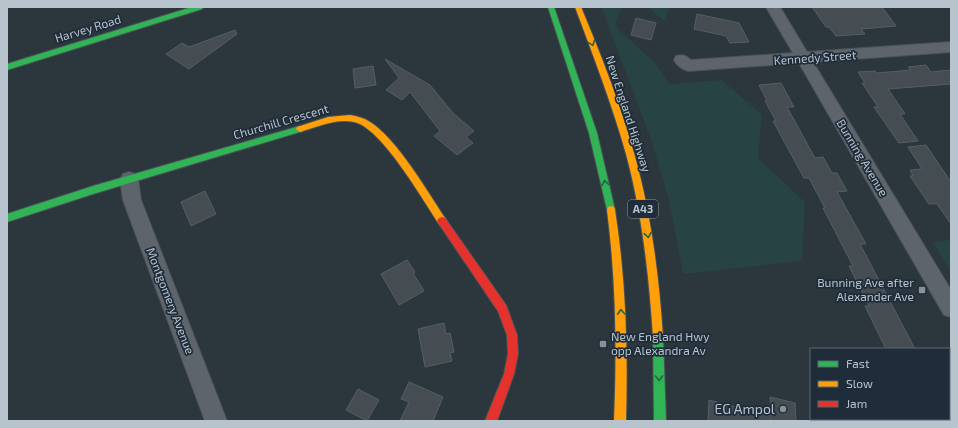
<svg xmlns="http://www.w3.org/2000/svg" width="958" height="428" viewBox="0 0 958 428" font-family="'Exo 2',sans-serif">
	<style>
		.green { fill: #284344 }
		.building { fill: #454d53; stroke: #545e65 }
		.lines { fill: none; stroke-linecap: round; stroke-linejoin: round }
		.street-casing { stroke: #4b5257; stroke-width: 2 }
		.fast-casing { stroke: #4b5257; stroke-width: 2 }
		.slow-casing { stroke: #4b5257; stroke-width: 2 }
		.jam-casing { stroke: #4b5257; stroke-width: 2 }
		.street { fill: #5d646b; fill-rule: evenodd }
		.fast { fill: #30b455; fill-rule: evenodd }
		.slow { fill: #ff9f0a; fill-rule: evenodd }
		.jam { fill: #e5322d; fill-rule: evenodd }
		.oneway { stroke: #256344 }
		.poi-dot { fill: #86929b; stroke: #1e2d39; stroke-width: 1.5 }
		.labels { text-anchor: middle; stroke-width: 3.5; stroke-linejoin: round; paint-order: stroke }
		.shield { fill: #1e2d39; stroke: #8996a1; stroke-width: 1 }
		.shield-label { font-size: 11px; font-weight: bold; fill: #b7c3cd }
		.street-label { font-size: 12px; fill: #b7c3cd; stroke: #1e2d39 }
		.poi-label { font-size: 12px; fill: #b7c3cd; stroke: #1e2d39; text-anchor: end }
		.near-poi-label { font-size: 14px; fill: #b7c3cd; stroke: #1e2d39; text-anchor: end }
	</style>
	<rect width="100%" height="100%" fill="#2c363d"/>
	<path class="green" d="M601,7H622L615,26L655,63L669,84L722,80L762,115L758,158L805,202L802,261L683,274L669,200L652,142Z
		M648,7H669L665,22Z
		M951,240V272L933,242Z"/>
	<path class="building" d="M812,7H882L896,26L861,29L865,34L836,36L829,27H826Z
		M697,14L739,23L749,42L730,43L726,36L694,29Z
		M636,18L656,23L651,40L631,35Z
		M235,30L237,34L189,69L166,54L182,43L189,47Z
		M385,59L430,85L453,113L474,131L466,137L473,143L457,155L434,136L440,131L410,92L402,100L386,90L399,78Z
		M926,65L931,72L951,70V84L888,89L905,114H900L918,141L899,143L874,107H878L862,83H865L858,72L875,71L877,73L911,70L908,67Z
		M373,66L376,85L355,88L353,69Z
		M781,83L794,107H787L815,158L823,157L832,173H837L847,191L837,192L866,244H860L915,349H886L865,306H869L849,266H853L823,208H825L809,178H804L773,121H776L765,101H767L759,85Z
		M926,145L951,182V224L937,204H929L910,176H913L910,170L922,169L908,147Z
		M205,191L216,214L191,226L181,202Z
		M407,260L415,272L413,273L424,291L399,305L381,274Z
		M444,323L446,334L450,333L454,352L450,353L452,361L425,367L418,329Z
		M409,382L443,397L433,421H400L409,402L401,399Z
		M358,389L379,400L367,421L346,410Z
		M770,397L795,403L796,421H771V418V421H708L709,400L771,416Z"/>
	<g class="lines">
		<g class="street-casing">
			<path id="street" d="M766,7H780L807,52L951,42V52L813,62L951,290V317L944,315L799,63L688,71C682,69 677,66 674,60L676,56C683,54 686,56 691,60L793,53Z
				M129,172L135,174L138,179L141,200L227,421H205L123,200L120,179L123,174Z"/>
		</g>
		<g class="fast-casing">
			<path id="fast" d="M192,7H203L202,9L7,70V64Z
				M548,7H554L597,133L615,210L614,213H608L607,210L589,133Z
				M300,126L304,129L303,131L93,194L7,222V214L93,186Z
				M658,332L662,333L663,337L666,421H654L653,337L654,333Z"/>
		</g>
		<g class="slow-casing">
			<path id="slow" d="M575,7H581C601,55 620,103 634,153C651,213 659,275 663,337L662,341L658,342L654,341L653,337C649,275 642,213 626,154C612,104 593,55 575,7Z
				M350,115C357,116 364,118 370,122C397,139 427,191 445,218L447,221L445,224L442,225L439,224C423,200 381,127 354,122C336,118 317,127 300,132L296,129L297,127L328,117Z
				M611,206L614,207L615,210C626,280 628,350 626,421H614C617,350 616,280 607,210L608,207Z"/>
		</g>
		<g class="jam-casing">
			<path id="jam" d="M442,217L445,218L506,305L517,335L518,354L514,374L497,421H485L504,374L508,354L507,335L498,311L439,224L437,221L439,218Z"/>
		</g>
		<use href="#street" class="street"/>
		<use href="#fast" class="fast"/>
		<use href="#slow" class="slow"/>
		<use href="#jam" class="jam"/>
	</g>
	<defs><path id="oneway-chevron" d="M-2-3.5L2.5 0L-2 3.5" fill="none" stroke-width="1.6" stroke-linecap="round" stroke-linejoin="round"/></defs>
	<g class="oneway">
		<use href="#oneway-chevron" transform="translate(592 43) rotate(69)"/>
		<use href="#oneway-chevron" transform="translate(605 183) rotate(-101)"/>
		<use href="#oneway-chevron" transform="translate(648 235) rotate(81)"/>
		<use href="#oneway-chevron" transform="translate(621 312) rotate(-93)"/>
		<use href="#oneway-chevron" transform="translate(659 378) rotate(89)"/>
	</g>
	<g class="poi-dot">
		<rect x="918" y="286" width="8" height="8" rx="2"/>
		<rect x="599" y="340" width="8" height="8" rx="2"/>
		<circle cx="783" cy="409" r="4"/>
	</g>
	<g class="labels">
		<rect class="shield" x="628" y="200" width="30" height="18" rx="3"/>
		<g class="shield-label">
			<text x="643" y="213">A43</text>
		</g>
		<g class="street-label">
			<text transform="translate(88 29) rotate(-17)" y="4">Harvey Road</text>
			<text transform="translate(815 58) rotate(-4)" y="4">Kennedy Street</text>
			<text transform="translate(628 114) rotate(72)" y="4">New England Highway</text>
			<text transform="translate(281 122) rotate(-16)" y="4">Churchill Crescent</text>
			<text transform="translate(862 158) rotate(59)" y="4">Bunning Avenue</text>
			<text transform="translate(170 301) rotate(69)" y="4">Montgomery Avenue</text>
		</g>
		<g class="poi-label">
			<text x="914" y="287">Bunning Ave after<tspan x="914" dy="14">Alexander Ave</tspan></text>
			<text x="611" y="341" text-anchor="start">New England Hwy<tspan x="611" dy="14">opp Alexandra Av</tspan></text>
		</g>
		<g class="near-poi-label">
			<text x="775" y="414">EG Ampol</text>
		</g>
	</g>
	<rect width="958" height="428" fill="none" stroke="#b7c3cd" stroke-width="16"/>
	<rect x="810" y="348" width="140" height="72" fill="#1e2d39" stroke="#5b6974"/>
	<rect x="818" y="361" width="20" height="6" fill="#30b455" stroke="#5b6974"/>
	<text x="846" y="368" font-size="12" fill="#b7c3cd">Fast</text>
	<rect x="818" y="381" width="20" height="6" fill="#ff9f0a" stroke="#5b6974"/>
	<text x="846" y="388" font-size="12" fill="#b7c3cd">Slow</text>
	<rect x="818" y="401" width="20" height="6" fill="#e5322d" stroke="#5b6974"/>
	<text x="846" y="408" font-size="12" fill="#b7c3cd">Jam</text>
</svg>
